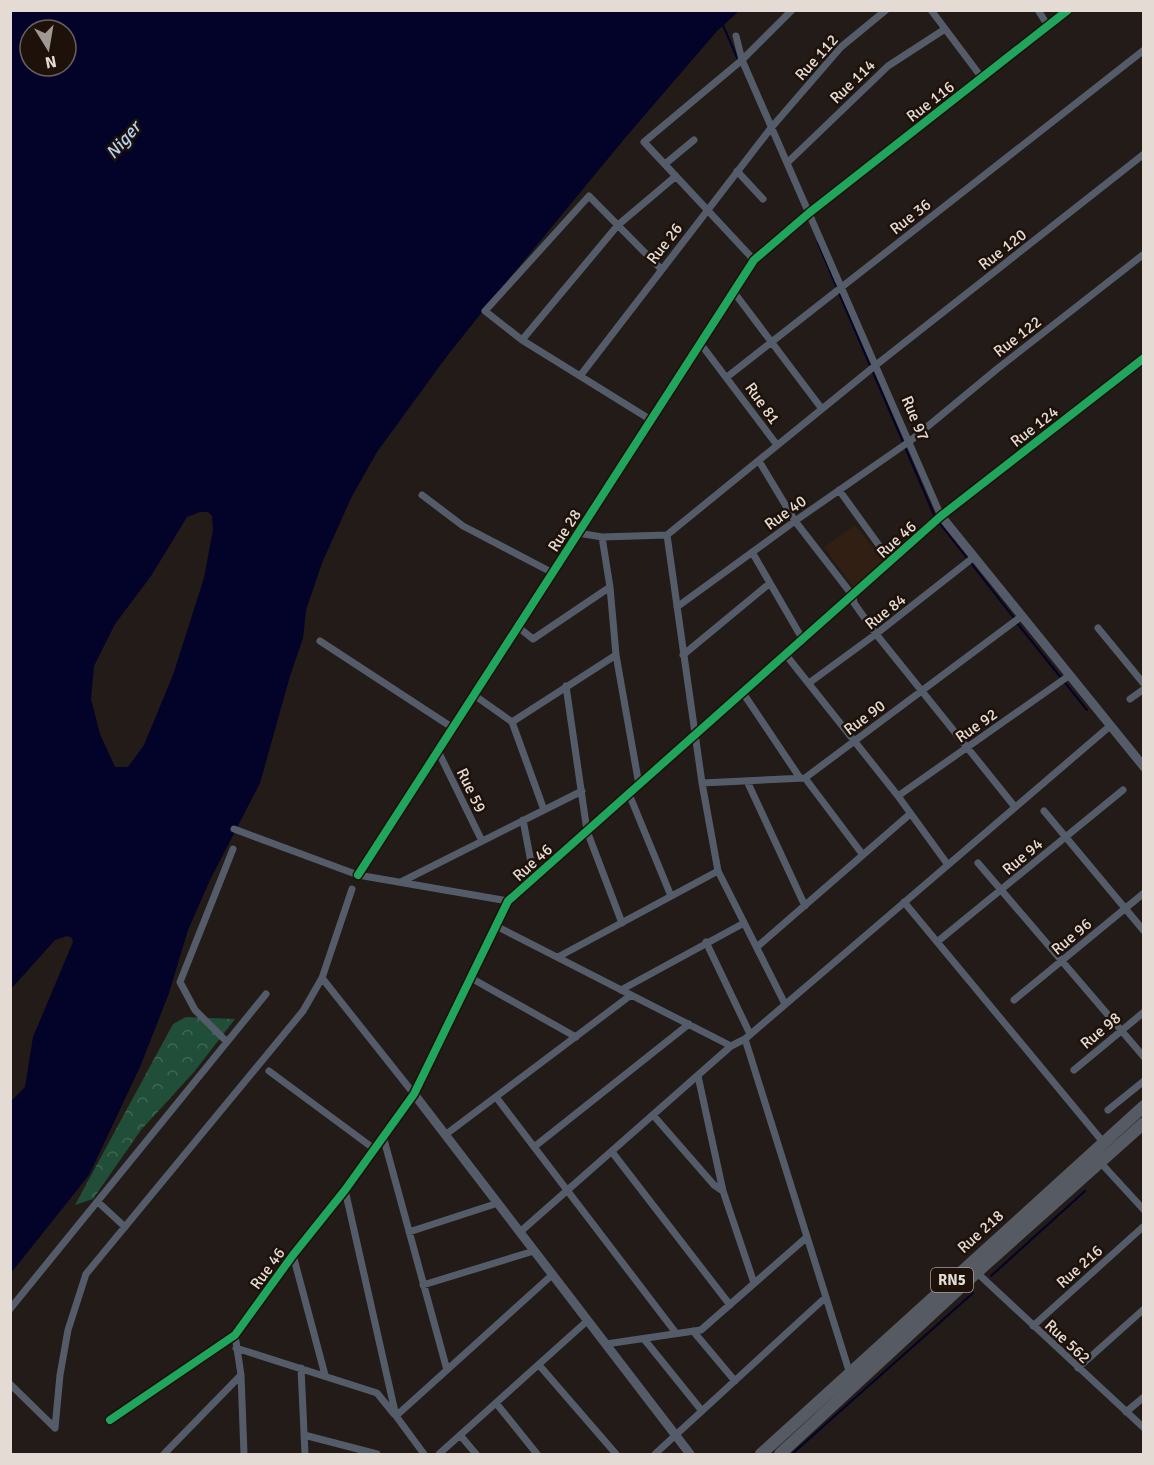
<svg xmlns="http://www.w3.org/2000/svg" width="1154" height="1465" viewBox="0 0 1154 1465" font-family="Signika,sans-serif">
	<style>
		.built { fill: #311f14 }
		.forest { fill: url(#forest-crowns) }
		.water { fill: #030228; fill-rule: evenodd }
		.lines { fill: none; stroke-linecap: round; stroke-linejoin: round }
		.stream { stroke: #030228; stroke-width: 2 }
		.minor { stroke: #555c69; stroke-width: 7 }
		.tertiary { stroke: #555c69; stroke-width: 9 }
		.trunk { stroke: #565a62; stroke-width: 12 }
		.cycleway-casing { stroke: #1d1109; stroke-width: 11 }
		.cycleway { stroke: #20a55d; stroke-width: 8 }
		.labels { text-anchor: middle; stroke-width: 5; stroke-linejoin: round; paint-order: stroke }
		.shield { fill: #1d1109; stroke: #a89e98; stroke-width: 1.5 }
		.shield-label { font-size: 15px; font-weight: bold; fill: #e4dbd5 }
		.street-label { font-size: 16px; fill: #e4dbd5; stroke: #1d1109 }
		.water-label { font-size: 18px; font-style: italic; fill: #b4d2f6; stroke: #1d1109 }
	</style>
	<defs>
		<pattern id="forest-crowns" width="20" height="18" patternUnits="userSpaceOnUse" patternTransform="scale(1.5)"><rect width="20" height="18" fill="#204e38"/><path d="M2 6a3 3 0 1 1 6 0M12 15a3 3 0 1 1 6 0" fill="none" stroke="#406754"/></pattern>
	</defs>
	<rect width="100%" height="100%" fill="#221b17"/>
	<path class="built" d="M855,525L883,560L854,588L824,547Z"/>
	<path class="forest" d="M186,1017L235,1019L194,1072L141,1130L93,1199L75,1205L173,1024Z"/>
	<path class="water" d="M11,11H739L717,31L625,138L490,302L447,356L377,452L351,498L322,563L306,610L303,638L290,676L260,783L210,880L188,930L169,993L140,1067L89,1175L11,1273V1101L25,1087L33,1037L73,942L72,938L67,936L55,940L11,989ZM30,30H66V66H30ZM200,512H208L212,516L213,530L204,578L173,675L144,745L128,767H115L100,734L91,699L94,666L115,624L151,576L187,517Z"/>
	<g class="lines">
		<path class="stream" d="M722,23L739,62
			M818,243L837,288
			M839,293L903,442
			M905,447L935,517
			M938,521L1014,618
			M1017,623L1087,710
			M991,1276L1085,1191
			M792,1454L973,1293"/>
		<path class="minor" d="M931,10L982,78
			M1038,10L1048,26
			M736,36L742,60L941,516L1144,358
			M787,163L888,66L945,29
			M665,164L694,140
			M737,171L763,199
			M754,260L644,142L742,60L792,10
			M733,291L822,409
			M522,340L618,225L676,176
			M700,343L777,445
			M580,376L771,128L841,47L886,10
			M727,377L1144,50
			M651,420L522,340L485,311L589,196L661,269
			M759,461L795,521L853,596L854,603L876,634L1015,807
			M839,490L891,562
			M422,495L463,526L553,573
			M578,533L602,537L667,535L876,365L1144,154
			M667,535L702,783L718,871L785,1004
			M602,537L610,587L616,655L639,785
			M752,552L803,640
			M677,607L795,521L910,441L997,369L1144,254
			M518,627L533,639L610,587
			M1098,628L1144,684
			M320,641L453,728
			M683,655L770,583
			M786,655L898,796L948,865
			M809,683L876,634L974,557
			M566,686L587,831L622,923
			M743,693L800,778
			M474,695L512,722L544,810
			M1130,699L1144,689
			M512,722L616,655
			M438,751L482,841
			M805,778L863,855
			M747,781L805,906
			M702,783L805,778L1022,616
			M629,794L671,896
			M898,796L1070,675
			M1044,811L1144,931
			M523,820L534,878
			M234,829L358,875L508,901
			M978,863L1144,1057
			M358,875L754,260L809,213L1068,10
			M401,882L582,791
			M904,902L1103,1142
			M496,926L731,1046
			M706,942L750,1034
			M937,942L1123,790
			M757,947L910,814
			M558,957L718,871
			M471,978L576,1037
			M621,990L744,923
			M1014,1000L1144,893
			M745,1039L850,1374
			M227,1042L195,1010L180,982L233,849
			M1074,1070L1144,1012
			M269,1071L373,1148
			M698,1076L723,1191
			M496,1097L676,1333
			M1108,1110L1144,1081
			M653,1115L714,1185L723,1191L754,1283
			M445,1135L631,995
			M383,1136L447,1370
			M534,1147L689,1024
			M612,1152L730,1305
			M1100,1162L1144,1210
			M345,1190L396,1416L424,1454
			M98,1202L125,1227
			M409,1232L498,1203
			M520,1232L731,1046L745,1039L1110,726
			M293,1255L325,1375
			M974,1270L1144,1428
			M423,1285L534,1251
			M10,1309L266,994
			M1033,1326L1144,1226
			M693,1331L735,1381
			M235,1335L241,1375L244,1454
			M644,1339L702,1411
			M606,1344L701,1330L807,1237
			M236,1348L377,1393L394,1414
			M539,1365L616,1454
			M301,1368L305,1454
			M1078,1368L1144,1309
			M10,1384L55,1428
			M496,1403L537,1454
			M1126,1412L1144,1397
			M396,1416L552,1275
			M110,1420L235,1335L293,1255L345,1190L414,1094L322,978
			M55,1428L60,1375L68,1330L86,1274L303,1011L322,978L352,889
			M304,1435L377,1454
			M460,1435L476,1454
			M164,1454L241,1375
			M439,1454L587,1321
			M655,1454L826,1297"/>
		<path class="tertiary" d="M690,1454L414,1094L508,901L941,516L1144,767"/>
		<path class="trunk" d="M761,1454L1144,1106
			M780,1454L976,1273L1144,1123"/>
		<g class="cycleway-casing">
			<path id="cycleway" d="M358,875L754,260L809,213L1068,10
				M110,1420L235,1335L293,1255L345,1190L414,1094L508,901L941,516L1144,358"/>
		</g>
		<use href="#cycleway" class="cycleway"/>
	</g>
	<g class="labels">
		<rect class="shield" x="931" y="1268" width="42" height="24" rx="4.5"/>
		<g class="shield-label">
			<text x="952" y="1285">RN5</text>
		</g>
		<g class="street-label">
			<text transform="translate(816 57) rotate(-48)" y="6">Rue 112</text>
			<text transform="translate(852 81) rotate(-44)" y="6">Rue 114</text>
			<text transform="translate(930 101) rotate(-38)" y="6">Rue 116</text>
			<text transform="translate(910 216) rotate(-38)" y="6">Rue 36</text>
			<text transform="translate(664 243) rotate(-52)" y="6">Rue 26</text>
			<text transform="translate(1002 249) rotate(-38)" y="6">Rue 120</text>
			<text transform="translate(1017 336) rotate(-38)" y="6">Rue 122</text>
			<text transform="translate(763 403) rotate(54)" y="6">Rue 81</text>
			<text transform="translate(916 418) rotate(67)" y="6">Rue 97</text>
			<text transform="translate(1034 426) rotate(-38)" y="6">Rue 124</text>
			<text transform="translate(785 512) rotate(-36)" y="6">Rue 40</text>
			<text transform="translate(564 530) rotate(-57)" y="6">Rue 28</text>
			<text transform="translate(896 539) rotate(-42)" y="6">Rue 46</text>
			<text transform="translate(885 611) rotate(-38)" y="6">Rue 84</text>
			<text transform="translate(864 717) rotate(-37)" y="6">Rue 90</text>
			<text transform="translate(976 725) rotate(-35)" y="6">Rue 92</text>
			<text transform="translate(472 790) rotate(64)" y="6">Rue 59</text>
			<text transform="translate(1022 856) rotate(-40)" y="6">Rue 94</text>
			<text transform="translate(532 862) rotate(-42)" y="6">Rue 46</text>
			<text transform="translate(1071 936) rotate(-40)" y="6">Rue 96</text>
			<text transform="translate(1100 1030) rotate(-40)" y="6">Rue 98</text>
			<text transform="translate(980 1231) rotate(-42)" y="6">Rue 218</text>
			<text transform="translate(1079 1266) rotate(-42)" y="6">Rue 216</text>
			<text transform="translate(267 1268) rotate(-54)" y="6">Rue 46</text>
			<text transform="translate(1068 1341) rotate(43)" y="6">Rue 562</text>
		</g>
		<g class="water-label">
			<text transform="translate(123 140) rotate(-49)" y="6">Niger</text>
		</g>
	</g>
	<rect width="1154" height="1465" fill="none" stroke="#e4dbd5" stroke-width="24"/>
	<g transform="translate(48 48) rotate(169)"><circle r="28" fill="#1d1109" stroke="#6d625b" stroke-width="1.5"/>
	<path d="M0-4.5L10 22L0 15L-10 22Z" fill="#a09892"/>
	<text y="-9" font-size="16" font-weight="bold" text-anchor="middle" fill="#e4dbd5">N</text>
	</g>
</svg>
